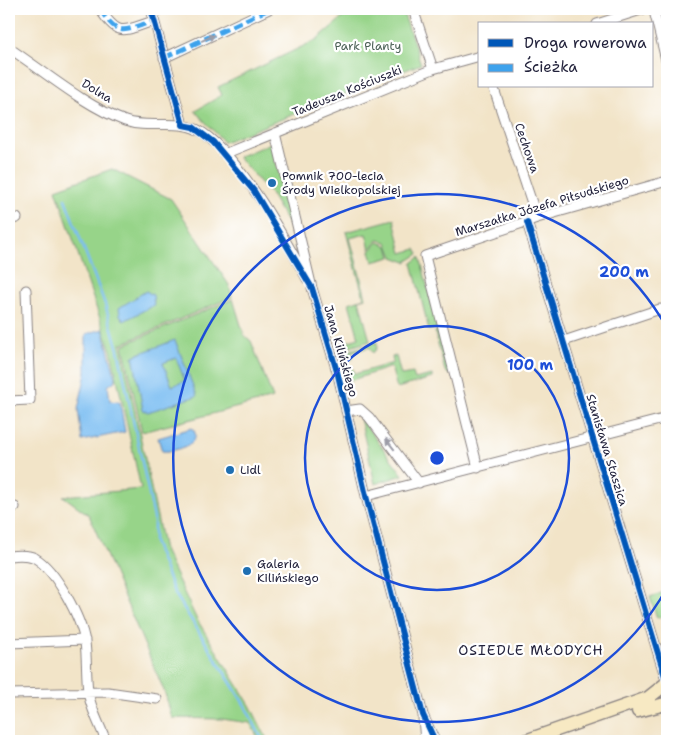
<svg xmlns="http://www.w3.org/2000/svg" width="676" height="750" viewBox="0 0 676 750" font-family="'Shantell Sans',sans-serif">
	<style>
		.green { fill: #97d489; stroke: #5c7b62 }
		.water { fill: #7cbef2; stroke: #4f7096; fill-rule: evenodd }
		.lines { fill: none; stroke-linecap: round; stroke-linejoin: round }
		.stream { stroke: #7cbef2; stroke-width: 2.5 }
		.street-casing { stroke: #8a8382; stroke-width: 11 }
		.secondary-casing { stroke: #8a8382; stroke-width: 15 }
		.street { stroke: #fff; stroke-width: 9 }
		.secondary { stroke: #f7e9c3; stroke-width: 12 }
		.quiet { stroke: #3ea2ec; stroke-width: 5; stroke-dasharray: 10 5; stroke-linecap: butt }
		.cycleway-casing { stroke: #fff; stroke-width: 9 }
		.cycleway { stroke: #0057b8; stroke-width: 6 }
		.oneway { fill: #9c9ca7 }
		.ring { fill: none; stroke: #1d4ed8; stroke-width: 2.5 }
		.poi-dot { fill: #1f6fb2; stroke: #fff; stroke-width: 2 }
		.labels { text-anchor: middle; stroke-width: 4.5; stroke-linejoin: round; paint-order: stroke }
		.park-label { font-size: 12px; fill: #4b6056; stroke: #fff }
		.street-label { font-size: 12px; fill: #22223b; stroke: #fff }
		.poi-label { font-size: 12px; fill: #22223b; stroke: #fff; text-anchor: start }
		.neighbourhood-label { font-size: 14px; letter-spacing: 1px; fill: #22223b; stroke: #fff }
		.centre { fill: #1d4ed8; stroke: #fff; stroke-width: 2.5 }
		.ring-label { font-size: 15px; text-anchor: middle; font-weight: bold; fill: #1d4ed8; stroke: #fff; stroke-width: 4.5; stroke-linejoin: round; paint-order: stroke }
	</style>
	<rect width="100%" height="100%" fill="#fff"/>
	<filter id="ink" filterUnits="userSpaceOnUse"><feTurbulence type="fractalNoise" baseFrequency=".02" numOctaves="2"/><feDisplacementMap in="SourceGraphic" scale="10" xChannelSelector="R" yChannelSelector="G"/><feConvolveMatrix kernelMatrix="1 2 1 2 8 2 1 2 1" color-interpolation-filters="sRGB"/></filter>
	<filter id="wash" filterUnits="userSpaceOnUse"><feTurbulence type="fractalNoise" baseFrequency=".0096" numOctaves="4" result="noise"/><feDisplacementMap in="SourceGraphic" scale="20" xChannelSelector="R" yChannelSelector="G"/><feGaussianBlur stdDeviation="1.12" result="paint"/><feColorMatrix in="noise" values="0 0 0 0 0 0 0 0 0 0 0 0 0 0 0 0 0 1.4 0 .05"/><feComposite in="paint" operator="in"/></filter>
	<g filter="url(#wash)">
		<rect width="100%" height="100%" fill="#f2e4c8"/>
		<path class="green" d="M353,9H402L421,64L224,142L195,111L222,95L218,87L316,40Z
			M271,143L295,236L270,193L238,157Z
			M112,169L171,199L229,285L232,297L121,344L164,550L196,618L250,705L268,741H260L250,723L222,719L172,718L165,693L89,515L63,496L141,489L111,351L56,189Z
			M394,219L402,253L416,249L419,254L406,262L393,257L387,242L378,240L370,249L366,234L350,238L366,298L359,300L370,341L340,350L339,344L359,338L349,303L364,298L346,232Z
			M378,242L388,246L391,257L373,262L370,251Z
			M420,257L438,328L429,330L412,263Z
			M233,299L244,335L251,341L273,398L142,432L123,345Z
			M439,330L450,375L445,371L435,332Z
			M377,342V348L373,353L369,347L351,353L353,359L343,361L341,353Z
			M396,356L401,375L413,373L415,379L432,375V378L397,388L391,367L349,381L347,371L353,368L355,374L393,363L392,357Z
			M360,418L403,475L375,484Z
			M667,591V615L657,618L650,597Z"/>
		<path class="water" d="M146,291L153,295L154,305L124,321L120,315L119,308Z
			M103,329L116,380L108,386L110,401L120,402L125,432L82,441L78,409L86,373V334Z
			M175,340L197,396L148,412L143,410L133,356ZM176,358L185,381L172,386L163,363Z
			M192,428C206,443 173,453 162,451L158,438Z"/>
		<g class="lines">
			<path class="stream" d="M65,199L105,304L118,350L154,518V542L174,592L244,704L263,741"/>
		</g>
	</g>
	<g filter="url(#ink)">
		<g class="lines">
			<g class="street-casing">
				<path id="street" d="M100,9C119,39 124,30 154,21
					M151,9L183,125
					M413,9L433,69
					M654,11L667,64
					M153,13L162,9
					M597,24L644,9
					M9,48C45,72 85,106 125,121C150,130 181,117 203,133C243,162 283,236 307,279
					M164,58L269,9
					M493,86L537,218
					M275,133L312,288L338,375L366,496L423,715L435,741
					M224,154L433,69L480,56
					M9,220L17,218
					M527,222L667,683
					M564,341L660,309
					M9,401L30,400L26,290
					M346,411L360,409L369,417L419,483
					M478,468L425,256L537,218L667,181
					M366,496L667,418
					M9,508L15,507
					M9,556C17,555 27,554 35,558C56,570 81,618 85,642C87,658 86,675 88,691C90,708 100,725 106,741
					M9,643L85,640
					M9,694L108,692L157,699
					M423,718L425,741"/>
			</g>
			<g class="secondary-casing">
				<path id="secondary" d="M638,711L665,704
					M525,741L648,698L667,683"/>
			</g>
			<use href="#street" class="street"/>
			<use href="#secondary" class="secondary"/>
			<path class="quiet" d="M100,9C119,39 124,30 154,21
				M153,13L162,9
				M164,58L269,9"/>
			<g class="cycleway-casing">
				<path id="cycleway" d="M151,9L183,125L193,127L213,142L254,191L312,288L338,375L366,496L423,715L435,741
					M527,222L667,683"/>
			</g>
			<use href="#cycleway" class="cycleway"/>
		</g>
		<defs><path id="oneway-solid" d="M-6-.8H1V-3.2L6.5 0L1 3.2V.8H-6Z" transform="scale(1.25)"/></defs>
		<g class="oneway">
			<use href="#oneway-solid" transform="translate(208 38) rotate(-24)"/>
			<use href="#oneway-solid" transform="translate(390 444) rotate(-128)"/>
		</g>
	</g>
	<g class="ring">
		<circle cx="437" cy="458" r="132"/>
		<path d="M667 588A264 264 0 1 1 667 328"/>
	</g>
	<g class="poi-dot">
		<circle cx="272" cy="183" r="5"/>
		<circle cx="230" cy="470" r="5"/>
		<circle cx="247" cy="571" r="5"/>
	</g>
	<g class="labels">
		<g class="park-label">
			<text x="368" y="50">Park Planty</text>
		</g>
		<g class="street-label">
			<text transform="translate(97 91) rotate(31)" y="4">Dolna</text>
			<text transform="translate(347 91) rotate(-22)" y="4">Tadeusza Kościuszki</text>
			<text transform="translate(527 148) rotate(71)" y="4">Cechowa</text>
			<text transform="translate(542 206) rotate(-17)" y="4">Marszałka Józefa Piłsudskiego</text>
			<text transform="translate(341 351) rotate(74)" y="4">Jana Kilińskiego</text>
			<text transform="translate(607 450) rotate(73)" y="4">Stanisława Staszica</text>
		</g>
		<g class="poi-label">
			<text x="282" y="180">Pomnik 700-lecia<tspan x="282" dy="14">Środy Wielkopolskiej</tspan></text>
			<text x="240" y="474">Lidl</text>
			<text x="257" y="568">Galeria<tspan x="257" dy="14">Kilińskiego</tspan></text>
		</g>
		<g class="neighbourhood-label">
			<text x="531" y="655">OSIEDLE MŁODYCH</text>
		</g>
	</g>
	<circle cx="437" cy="458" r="8" class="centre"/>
	<g class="ring-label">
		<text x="624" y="277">200 m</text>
		<text x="530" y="370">100 m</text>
	</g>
	<rect width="676" height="750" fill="none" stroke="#fff" stroke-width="30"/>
	<rect x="478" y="22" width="175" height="65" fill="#ffffff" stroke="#a7a7b1"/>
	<rect x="488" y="39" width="25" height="8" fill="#0057b8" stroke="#a7a7b1"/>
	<text x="524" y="48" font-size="15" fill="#22223b">Droga rowerowa</text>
	<rect x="488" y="64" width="25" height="8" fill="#3ea2ec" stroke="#a7a7b1"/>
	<text x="524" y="72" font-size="15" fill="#22223b">Ścieżka</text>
</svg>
